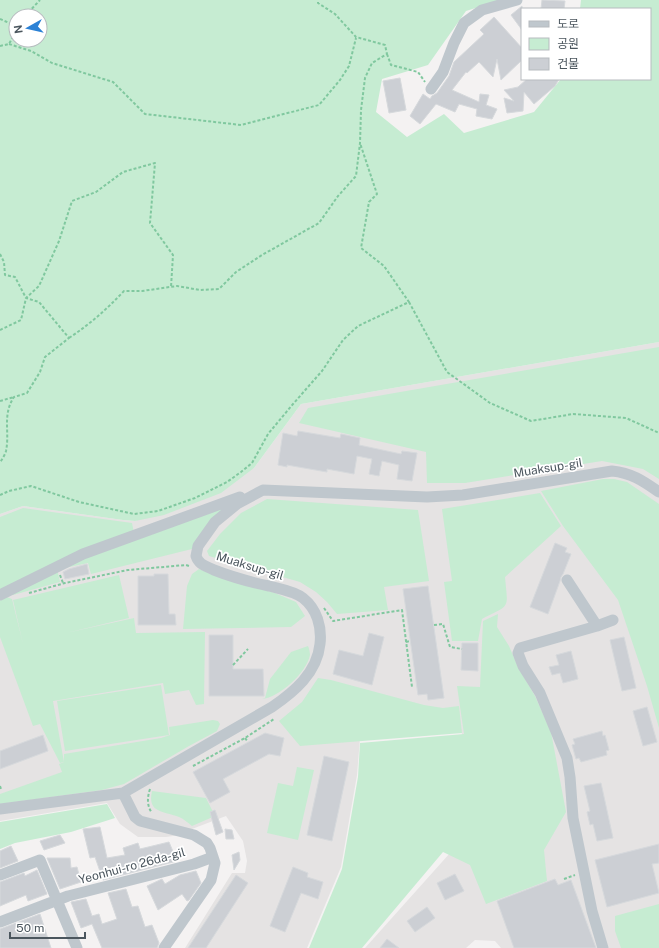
<svg xmlns="http://www.w3.org/2000/svg" width="659" height="948" viewBox="0 0 659 948" font-family="'Public Sans','Noto Sans KR',sans-serif">
	<style>
		.education { fill: #e5e3e3 }
		.green { fill: #c6ecd2; fill-rule: evenodd }
		.building { fill: #cccfd4; stroke: #d6d9dc }
		.lines { fill: none; stroke-linecap: round; stroke-linejoin: round }
		.path { stroke: #80c89f; stroke-width: 2; stroke-dasharray: 3 2; stroke-linecap: butt }
		.minor { stroke: #bfc7cd; stroke-width: 11 }
		.labels { text-anchor: middle; stroke-width: 3.5; stroke-linejoin: round; paint-order: stroke }
		.street-label { font-size: 12px; fill: #4b565e; stroke: #fff }
	</style>
	<rect width="100%" height="100%" fill="#f4f2f2"/>
	<path class="education" d="M659,342V948H501L495,941L475,940L466,948H365L493,805L455,718L360,738L357,775L341,867L307,948H185L232,873H245L247,861L243,841L226,816L192,829L187,833L180,835L166,837H138L120,824L107,803L0,821V514L23,506L123,520L135,521L254,468L301,404Z"/>
	<path class="green" d="M0,0H501L466,11L428,65L382,79L376,112L407,137L444,114L464,133L534,112L561,79H650V9H580L581,0H659V342L301,404L254,468L221,493L164,515L135,521L123,520L23,506L0,514ZM16,16H40V40H16Z
		M659,347V479L643,469L602,461L465,483H427L426,452L299,423L308,408Z
		M603,479H614L627,482L659,504V728L647,686L618,600L563,526L541,491Z
		M540,493L561,526L505,577C508,610 511,604 482,619L478,641H452L444,582L452,581L442,509Z
		M267,499L418,510L429,581L384,587L388,610L337,614L327,602L316,592L300,582L209,556L207,551L220,534L241,513Z
		M222,507L225,510L192,549L91,574L88,563L60,569L85,555Z
		M23,508L132,523L134,533L0,591V517Z
		M57,569L60,582L13,595L7,593Z
		M199,569L219,577L275,593L296,602L305,616L291,627L183,629L187,586L192,574Z
		M119,575L129,618L66,633L134,618L136,633L205,632L204,704L196,705L189,690L165,694L163,683L53,701L47,668L64,762L60,763L40,724L33,726L0,637V597L4,596L12,599L23,644L13,600Z
		M498,614L497,627L509,646L518,667L535,696L551,732L566,812L544,850L547,881L486,904L470,865L443,852L362,948H309L342,869L358,777L360,743L464,734L457,686L480,687L483,621Z
		M308,646C309,648 310,653 310,655C307,672 279,698 262,699L265,698L270,679L291,652Z
		M318,678L331,680L424,705L443,708L459,706L462,733L300,746L279,721L302,702Z
		M161,685L169,735L65,751L57,701Z
		M213,720L218,721L220,724L217,731L189,746L124,784L102,790L0,804V794L62,772L59,764L64,762V754L161,738L170,735L169,727Z
		M297,767L314,770L298,840L267,833L278,783L293,786Z
		M152,791L206,798L215,816L192,826C188,823 184,819 179,817C163,811 147,813 152,791Z
		M107,804L115,818L71,832L15,843L0,849V822Z
		M659,904V948H621L615,931V916Z"/>
	<path class="building" d="M542,0L565,1L564,9H541Z
		M522,6V30L511,15Z
		M494,17L522,48V60L501,80L497,59L493,77L479,62L467,73L466,72L452,90L479,102L480,94L489,95L486,105L497,109L492,119L476,116L477,109L459,104L455,112L436,104L420,124L410,116L423,94L430,99L432,96L437,93L449,76L454,62L484,34L480,30Z
		M400,78L406,110L389,113L383,81Z
		M527,79H559L555,86L534,104L524,92L523,111L507,113L504,98L514,101L504,90L518,87Z
		M298,431L340,438L341,434L360,438L359,445L401,454L402,451L417,453L412,481L397,479L399,465L382,461L379,476L369,474L372,459L357,456L354,474L327,469V472L287,465V467L278,465L283,433L297,436Z
		M555,543L567,548L565,552L571,554L563,574L561,577L560,581L548,614L530,607Z
		M87,564L89,574L65,579L63,572L69,569Z
		M154,574H168L169,614H175L176,625H138V576H154Z
		M428,586L444,698L428,700L427,694L418,695L403,589Z
		M369,633L384,637L372,685L333,674L339,650L363,656Z
		M209,635H233V669H263L264,696H209Z
		M624,637L636,688L622,691L610,640Z
		M462,643H478V671L461,670Z
		M571,651L578,679L563,683L560,673L552,675L549,667L559,665L556,655Z
		M647,707L657,742L643,746L633,711Z
		M602,731L603,736L605,735L609,750L606,751L607,755L581,762L579,758L576,759L572,745L575,744L573,739Z
		M265,733L284,738L280,756L269,754L223,779L230,792L210,803L193,772Z
		M43,735L48,751L0,769V751Z
		M324,756L349,762L332,841L307,835Z
		M601,783L613,838L597,841L593,824L590,825L587,812L590,811L584,786Z
		M215,810L223,832L216,835L210,812Z
		M100,827L107,858L125,855L123,848L138,843L140,849L169,842L177,861L103,880L95,857L90,858L83,829Z
		M225,829L232,830L234,839H226Z
		M60,835L65,843L44,850L40,841Z
		M659,844V863L652,864L659,893L607,907L595,860Z
		M11,846L18,861L0,868V851Z
		M239,852L240,860L234,870L232,855Z
		M47,858H70L71,868L77,867L81,882L60,889Z
		M293,867L308,873L307,877L323,882L318,899L301,893L285,932L270,926Z
		M37,870L47,894L28,901L26,895L0,906V882L24,873L25,876Z
		M196,871L201,883L189,900L187,901L182,894L158,910L147,886L162,879L165,884L180,875Z
		M455,874L464,891L445,900L437,883Z
		M236,875L248,883L206,948H188Z
		M555,879L558,885L571,880L596,948H514L497,901Z
		M126,889L132,907L138,906L145,927L152,925L159,943L157,948H102L92,924L81,928L71,902L86,899L92,916L99,914L102,924L117,919L108,893Z
		M427,907L435,918L415,932L407,921Z
		M40,914L51,948H0V929Z
		M387,939L399,948H380Z"/>
	<g class="lines">
		<path class="path" d="M25,16L40,0
			M0,19L16,26
			M9,44L31,51L52,63L113,82L145,114L241,125L319,105L340,80L349,66L356,38
			M0,46L9,44L16,31
			M387,54L391,65L418,72L425,82
			M0,254L4,262L5,275L15,277L26,298L39,302L69,338L45,357L40,372L27,393L14,397C2,415 10,432 6,451C5,455 2,459 0,463
			M409,302L447,372L490,403L531,421L573,414L626,418L659,433
			M0,330L21,320L26,298L39,286L59,241L72,201L96,192L123,172L155,163L150,223L173,255L171,287
			M69,338C90,324 106,310 124,291H142L177,286L200,290L219,289L236,272L262,255L319,223L338,196L356,176L360,143L361,110L365,78L372,63L387,54L385,45L356,37L335,14L318,3V0
			M0,401L14,397
			M0,495L9,491L31,486L79,502L134,514L158,511L195,498L227,482L241,472L252,463L268,434L293,404L322,371L343,340L358,326L409,302L384,266L361,248L369,202L377,194L360,143
			M60,575L63,583
			M29,593L65,583L128,570L186,565L189,566
			M324,608L333,621L402,610L412,687
			M434,625L443,624L450,647L462,649
			M406,642L410,641
			M233,665L248,649
			M245,738L248,742
			M193,766L245,738L274,719
			M0,786L1,789
			M150,789C147,798 147,806 152,813
			M564,879L575,875"/>
		<path class="minor" d="M431,89L443,72L454,43L464,23L482,10L517,0
			M567,580L597,626L520,648L518,653L523,666L540,693L567,758L570,777L573,818L592,911L603,948
			M0,595L83,554L240,497
			M597,626L613,620
			M123,793L135,817L140,821L194,835L207,843L210,848L215,863L211,880L164,948
			M0,809L123,793L272,707C294,692 317,673 320,644C322,627 317,609 303,598C294,591 280,589 269,586C250,582 232,577 214,570C206,566 199,565 196,556L198,546L215,522L237,504L263,490L427,497L463,495L612,471C632,473 643,481 659,492
			M0,875L40,860L77,948
			M0,922L68,896L194,864L213,857"/>
	</g>
	<g class="labels">
		<g class="street-label">
			<text transform="translate(548 468) rotate(-9)" y="4">Muaksup-gil</text>
			<text transform="translate(250 566) rotate(17)" y="4">Muaksup-gil</text>
			<text transform="translate(132 866) rotate(-15)" y="4">Yeonhui-ro 26da-gil</text>
		</g>
	</g>
	<rect x="521" y="8" width="130" height="72" fill="#ffffff" stroke="#b7bbbf"/>
	<rect x="529" y="21" width="20" height="6" fill="#bfc7cd" stroke="#b7bbbf"/>
	<text x="557" y="28" font-size="12" fill="#4b565e">도로</text>
	<rect x="529" y="38" width="20" height="12" fill="#c6ecd2" stroke="#b7bbbf"/>
	<text x="557" y="48" font-size="12" fill="#4b565e">공원</text>
	<rect x="529" y="58" width="20" height="12" fill="#cccfd4" stroke="#b7bbbf"/>
	<text x="557" y="68" font-size="12" fill="#4b565e">건물</text>
	<g transform="translate(28 28) rotate(262)"><circle r="19" fill="#ffffff" stroke="#b7bbbf"/>
	<path d="M0-3L7 15L0 10L-7 15Z" fill="#2b81d5"/>
	<text y="-6" font-size="11" font-weight="bold" text-anchor="middle" fill="#4b565e">N</text>
	</g>
	<path d="M10 932v6h75v-6" fill="none" stroke="#4b565e" stroke-width="2"/>
	<text x="16" y="932" font-size="12" fill="#4b565e" stroke="#ffffff" stroke-width="3" paint-order="stroke">50 m</text>
</svg>
